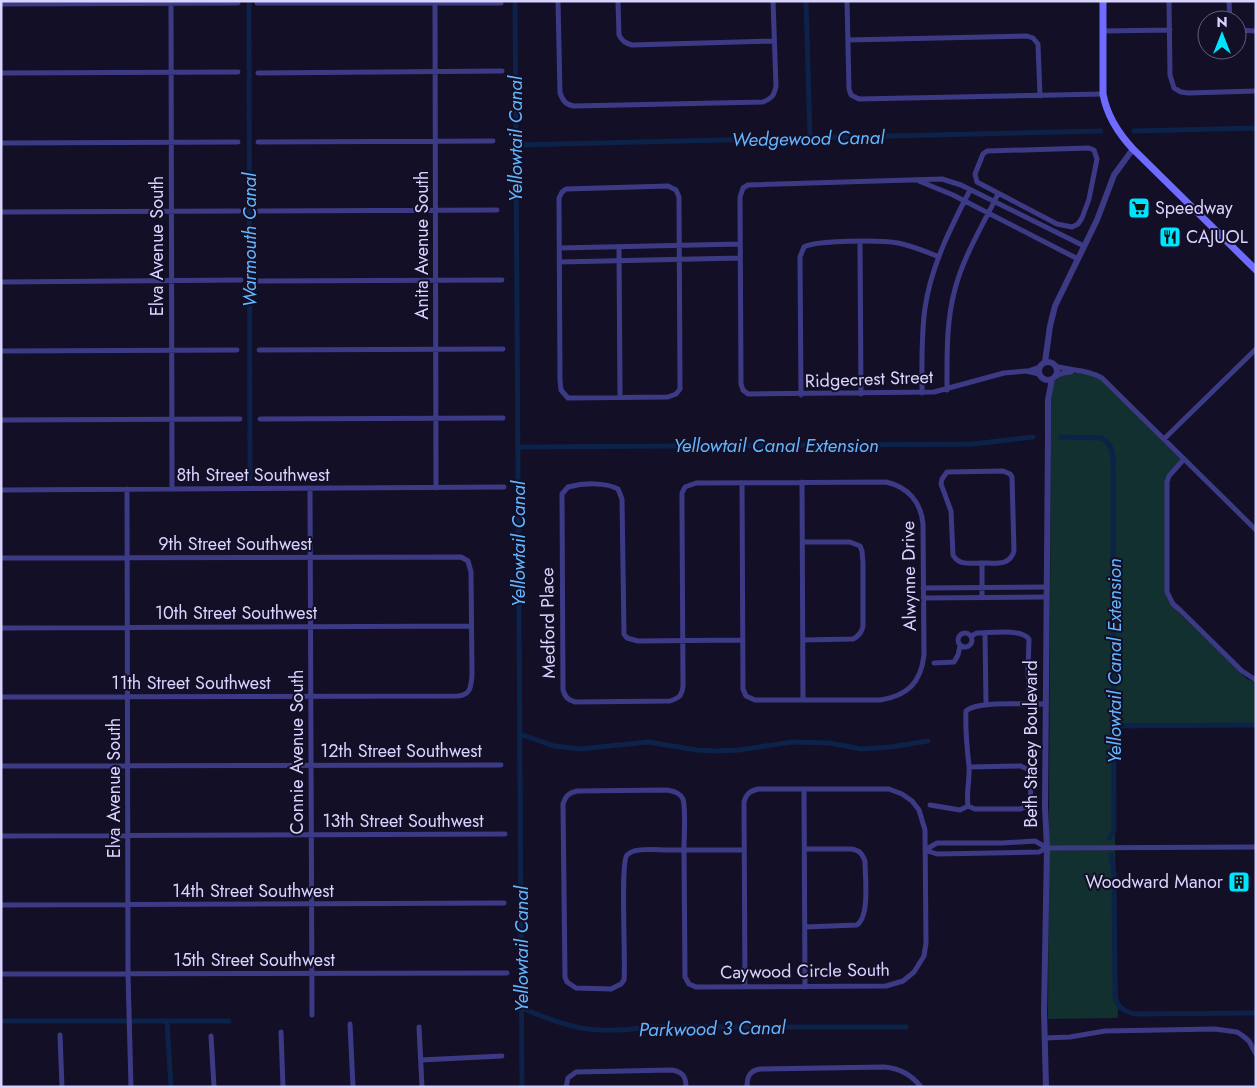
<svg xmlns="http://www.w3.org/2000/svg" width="1257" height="1088" viewBox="0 0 1257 1088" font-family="Jost,sans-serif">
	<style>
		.green { fill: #12302f }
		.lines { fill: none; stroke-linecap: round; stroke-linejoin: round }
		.canal { stroke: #0c2248; stroke-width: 5 }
		.minor { stroke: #3d3a85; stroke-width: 5 }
		.tertiary { stroke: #3d3a85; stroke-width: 6 }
		.secondary { stroke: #6f6bff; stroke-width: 7 }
		.labels { text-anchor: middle; stroke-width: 4; stroke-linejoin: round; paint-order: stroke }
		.poi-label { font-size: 18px; fill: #d9d4ff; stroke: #130f26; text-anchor: start }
		.street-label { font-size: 18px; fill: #d9d4ff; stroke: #130f26 }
		.water-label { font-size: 19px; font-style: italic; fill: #62b6ff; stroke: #130f26 }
	</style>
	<rect width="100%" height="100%" fill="#130f26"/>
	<path class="green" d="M1079,373L1088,374L1101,380L1181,459L1167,475L1165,482V592L1172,605L1178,612L1241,673L1247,679L1256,682V723L1115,724V846L1118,1018L1048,1019L1051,400L1054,382L1057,380L1059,374Z"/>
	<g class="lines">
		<path class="canal" d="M249,1L250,479
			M515,1L522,1087
			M806,1L810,138
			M1134,131L1256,128
			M516,145L1101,131
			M1061,437L1102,438C1110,443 1111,447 1113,456L1114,831L1110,838
			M518,447L973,444L1033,437
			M1114,726L1256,725
			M520,734L554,746L580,749L648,742L697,750L716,751L739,750L793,742L830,743L861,749L890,747L928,741
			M1111,855L1114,874L1115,995C1118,1009 1122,1010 1135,1014L1256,1013
			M522,1008C570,1029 596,1035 648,1027H906
			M1,1021H125
			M133,1021H229
			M167,1021L171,1087"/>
		<path class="minor" d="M558,1L560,93C563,101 566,105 574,106L763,102C772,98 774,96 776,86L773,1
			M618,1L619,35C622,41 625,43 632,45L774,41
			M847,1L849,89L851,95L859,99L1103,94
			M1169,1L1170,75L1174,88L1181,92L1188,93L1256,91
			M1229,1L1230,20
			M171,3L172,489
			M257,3H501
			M435,3L436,488
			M1,4L238,3
			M1237,30L1256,31
			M1103,31L1170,30
			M848,40L1027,36L1033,38L1038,44L1040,96
			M1,73L238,72
			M258,73L502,71
			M258,142L493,141
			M1,143L238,142
			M1089,148L1094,150L1097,159L1089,199L1082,218L1078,224L1072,227L1057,224L977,182L975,174L983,154L987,151Z
			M919,181L953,195L1078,259
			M668,186L676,190L679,197L680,389L676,394L668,397L568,398L561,390L560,380L559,198L562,192L566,189Z
			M259,211L497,210
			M1,212L239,211
			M860,242L861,394
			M619,247L620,397
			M559,248L740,244
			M559,262L740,258
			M258,281L502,280
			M1,282L241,280
			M259,350L503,349
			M1,351L237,350
			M1055,366C1071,371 1087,369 1102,378L1256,530
			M1028,371L1040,367
			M1039,374L1026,371L1004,373L934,392L748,394L743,390L741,384L740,197L743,188L748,185L942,179L961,185L1084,246
			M1056,376L1063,373L1071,372
			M947,390C947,356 946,322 955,289C964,255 983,225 998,194
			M922,393C922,365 921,336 925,308C931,266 951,227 970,190
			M801,395L800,257L804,247C816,240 882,240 898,243C912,246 925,251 939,257
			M260,419L503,418
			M1,420L240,419
			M1164,439L1256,349
			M1184,459L1169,476L1167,482V592L1173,604L1180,610L1242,671L1256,680
			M802,482L803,700
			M742,483L743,689L746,696L755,700H880C907,696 921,683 924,655L923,524C921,502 908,487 886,482L696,483L685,487L682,493V508L683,686C682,696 679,698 670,701L575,702C568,700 565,697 563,690L562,494L568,487C583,483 605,482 618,489L622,499L624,634L627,638L638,641L743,640
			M127,489L128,974L131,1087
			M310,489L312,1015
			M1,490L504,487
			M803,542H850L860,546L862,551L863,563V626C862,632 859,636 853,639L803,640
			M1,558L461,557L468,561L471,572L472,675C471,686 471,695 458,696L1,697
			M982,563C995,563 1010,566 1014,551L1012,477L1010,474L1003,471L947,472L942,479L941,484L951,511L953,555C959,566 971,563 982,563V598
			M923,588L1047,587
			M923,598L1046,597
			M1,628L471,626
			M958 640a7 7 0 1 1 14 0a7 7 0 1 1-14 0Z
			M985,633L986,705
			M971,636L977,633C990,633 1020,628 1029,639L1028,670L1030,704
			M934,663L954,662L958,655L960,646
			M1,766L501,765
			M969,767L1021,766C1024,768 1026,768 1028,770C1031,774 1031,798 1030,803C1028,807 1024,808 1020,809H975L968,806C966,792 970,779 969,766C967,748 965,730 966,711C978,700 1028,705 1046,704
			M804,789L805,987
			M930,805L960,810L968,806
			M1,836L505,834
			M805,849H851C859,850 862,853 865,861C865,877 870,916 857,925L805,927
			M744,850C719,850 694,850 668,850C658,850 644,848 634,851C631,852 629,853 627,855C620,862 626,962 624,980L621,984L611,989L576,988L567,982L565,977L563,804C566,795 569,793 577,791L667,790C673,791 681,793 683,799C686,810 684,836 684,849C684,892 685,934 685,977L689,984L696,987L886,986L903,981L914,972L924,956L926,943L925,830L919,810L912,801L902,794L889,789H758C750,791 746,794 744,802L745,987
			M925,850L937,843H1002L1035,841L1047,848L1256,847
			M925,850L937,854L1039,852L1047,848
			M1,905L504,903
			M1,974L507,973
			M350,1024L353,1087
			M419,1027L422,1087
			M281,1032L283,1087
			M60,1035L62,1087
			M211,1036L214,1087
			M1045,1038L1070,1037L1105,1031L1215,1029L1237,1032L1243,1036L1249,1041L1256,1054
			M421,1060L502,1056
			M566,1087L568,1078L576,1072L672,1070C683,1072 686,1077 686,1087
			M747,1087C747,1077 749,1071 760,1069L884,1067C899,1068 911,1074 921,1087"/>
		<path class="tertiary" d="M1039 371a9 9 0 1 1 18 0a9 9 0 1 1-18 0Z
			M1045,362L1050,326L1055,306L1097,220L1114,175L1133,149
			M1046,1087L1044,1011L1047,848L1045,807L1048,437V400L1052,379"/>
		<path class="secondary" d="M1103,1V94C1107,116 1118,133 1133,149L1256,270"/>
	</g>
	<defs>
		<g id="supermarket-square" transform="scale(1.125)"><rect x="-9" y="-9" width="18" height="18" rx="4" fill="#00e5ff" stroke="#130f26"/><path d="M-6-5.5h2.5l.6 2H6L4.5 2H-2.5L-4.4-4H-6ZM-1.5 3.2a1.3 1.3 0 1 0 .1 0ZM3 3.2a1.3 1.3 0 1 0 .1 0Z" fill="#111"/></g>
		<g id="restaurant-square" transform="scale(1.125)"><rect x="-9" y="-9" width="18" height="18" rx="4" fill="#00e5ff" stroke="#130f26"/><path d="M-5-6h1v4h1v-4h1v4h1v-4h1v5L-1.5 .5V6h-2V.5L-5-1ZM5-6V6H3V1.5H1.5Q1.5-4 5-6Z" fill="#111"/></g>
		<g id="building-square" transform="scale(1.125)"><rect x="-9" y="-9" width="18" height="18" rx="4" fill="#00e5ff" stroke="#130f26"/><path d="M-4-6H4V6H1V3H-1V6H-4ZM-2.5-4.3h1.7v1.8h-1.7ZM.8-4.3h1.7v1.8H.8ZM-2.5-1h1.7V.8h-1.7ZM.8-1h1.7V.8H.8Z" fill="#111"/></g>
	</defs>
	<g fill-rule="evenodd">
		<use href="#supermarket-square" x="1139" y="208"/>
		<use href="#restaurant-square" x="1170" y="237"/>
		<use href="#building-square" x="1239" y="882"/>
	</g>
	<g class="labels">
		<g class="poi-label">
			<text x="1155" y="214">Speedway</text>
			<text x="1186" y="243">CAJUOL</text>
			<text x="1223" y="888" text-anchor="end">Woodward Manor</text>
		</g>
		<g class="street-label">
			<text transform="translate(422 245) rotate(-90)" y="6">Anita Avenue South</text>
			<text transform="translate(157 246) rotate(-90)" y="6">Elva Avenue South</text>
			<text transform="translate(869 379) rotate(-2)" y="6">Ridgecrest Street</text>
			<text x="253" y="481">8th Street Southwest</text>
			<text x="235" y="550">9th Street Southwest</text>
			<text transform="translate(909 576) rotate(-91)" y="6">Alwynne Drive</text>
			<text x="236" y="619">10th Street Southwest</text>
			<text transform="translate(548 623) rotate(-91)" y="6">Medford Place</text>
			<text x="191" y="689">11th Street Southwest</text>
			<text transform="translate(1031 744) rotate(-90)" y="6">Beth Stacey Boulevard</text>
			<text x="401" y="757">12th Street Southwest</text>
			<text transform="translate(297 752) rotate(-90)" y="6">Connie Avenue South</text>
			<text transform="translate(114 788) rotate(-90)" y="6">Elva Avenue South</text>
			<text x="403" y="827">13th Street Southwest</text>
			<text x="253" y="897">14th Street Southwest</text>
			<text x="254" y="966">15th Street Southwest</text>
			<text transform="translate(805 971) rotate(-1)" y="6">Caywood Circle South</text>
		</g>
		<g class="water-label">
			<text transform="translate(808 138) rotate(-1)" y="7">Wedgewood Canal</text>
			<text transform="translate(515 139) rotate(-90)" y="7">Yellowtail Canal</text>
			<text transform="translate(249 240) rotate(-90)" y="7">Warmouth Canal</text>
			<text x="776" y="452">Yellowtail Canal Extension</text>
			<text transform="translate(518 544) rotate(-90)" y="7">Yellowtail Canal</text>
			<text transform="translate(1114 661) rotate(-90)" y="7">Yellowtail Canal Extension</text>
			<text transform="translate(521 949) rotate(-90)" y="7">Yellowtail Canal</text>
			<text transform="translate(712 1028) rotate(-1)" y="7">Parkwood 3 Canal</text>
		</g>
	</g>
	<rect width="1257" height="1088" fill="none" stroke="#d9d4ff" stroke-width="5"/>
	<g transform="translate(1222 35)"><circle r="24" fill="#130f26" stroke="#625e7d"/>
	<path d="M0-4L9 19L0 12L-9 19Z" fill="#00e5ff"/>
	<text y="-8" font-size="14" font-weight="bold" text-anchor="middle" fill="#d9d4ff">N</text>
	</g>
</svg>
